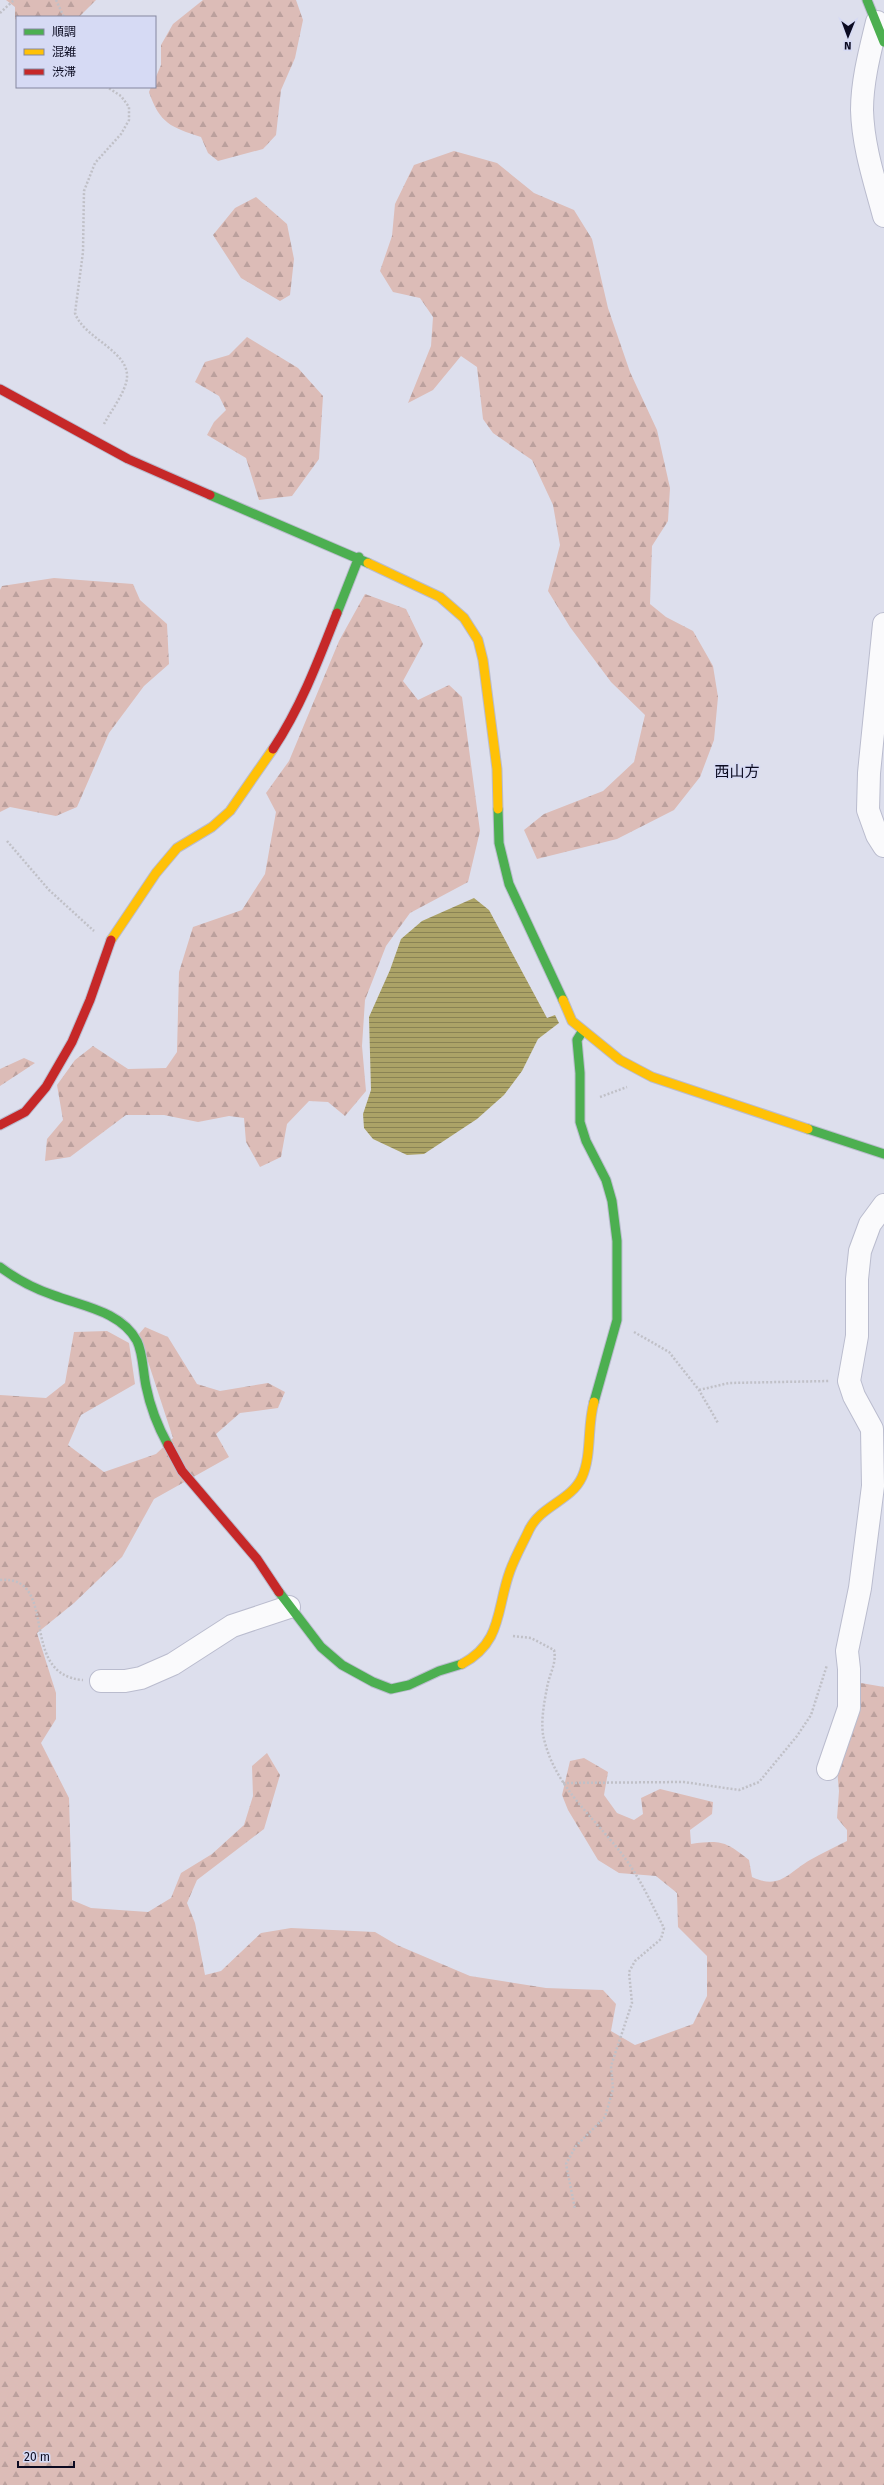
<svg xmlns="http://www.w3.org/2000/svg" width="884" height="2485" viewBox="0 0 884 2485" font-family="'Fira Sans','Noto Sans JP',sans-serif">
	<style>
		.forest { fill: url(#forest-firs) }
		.water { fill: url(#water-rules) }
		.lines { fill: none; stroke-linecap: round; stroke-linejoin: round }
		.street-casing { stroke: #babcce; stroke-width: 24 }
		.fast-casing { stroke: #babcce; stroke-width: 11 }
		.slow-casing { stroke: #babcce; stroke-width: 11 }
		.jam-casing { stroke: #babcce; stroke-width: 11 }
		.path { stroke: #c0c0c7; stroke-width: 2.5; stroke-dasharray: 2 2; stroke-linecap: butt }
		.street { stroke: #fafafc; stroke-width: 22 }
		.fast { stroke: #4caf50; stroke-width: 9 }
		.slow { stroke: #ffc107; stroke-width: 9 }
		.jam { stroke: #c62828; stroke-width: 9 }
		.labels { text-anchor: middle; stroke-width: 3; stroke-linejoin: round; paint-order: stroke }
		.neighbourhood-label { font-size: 15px; fill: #0b0b21; stroke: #d6daf4 }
	</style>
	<defs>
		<pattern id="forest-firs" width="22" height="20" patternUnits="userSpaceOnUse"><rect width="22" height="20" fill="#dcbcb7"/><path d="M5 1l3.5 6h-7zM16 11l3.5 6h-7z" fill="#bba09d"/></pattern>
		<pattern id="water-rules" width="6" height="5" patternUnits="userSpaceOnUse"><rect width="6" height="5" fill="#aca367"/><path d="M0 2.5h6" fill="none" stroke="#8a8354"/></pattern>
	</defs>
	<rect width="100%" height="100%" fill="#dddfed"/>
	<path class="forest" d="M6,0H96L79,17H17V20L15,19V7Z
		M203,0H296L303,20L295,58L281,90L276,135L263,149L218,161L208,153L201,137C171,127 160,124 149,92L151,87H155V79L161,65V45L173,24Z
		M454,151L497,163L534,193L574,210L592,239L608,308L630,372L657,430L670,488L668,521L652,546L650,604L666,617L693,631L713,666L718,697L714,740L700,777L674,810L617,839L537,859L524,830L544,814L603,791L634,762L645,715L611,682L570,627L548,591L560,545L553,505L532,460L493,433L483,419L477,367L461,356L433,390L408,403L431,346L433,317L420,298L393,292L380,271L392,236L395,204L414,165Z
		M256,197L287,224L294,259L290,295L280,301L241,278L213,235L235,208Z
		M247,337L298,368L323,396L319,459L292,496L259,500L246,458L207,435L214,422L226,410L219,396L195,382L205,362L229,355Z
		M54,578L133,584L140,600L167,624L169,664L144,686L109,733L77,807L56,816L10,807L0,812V590L2,586Z
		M365,594L406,609L423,644L403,681L418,700L449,685L462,697L480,831L468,882L410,913L386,946L365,1000L362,1046L366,1091L345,1116L328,1102L309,1101L287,1124L281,1157L260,1167L246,1142L244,1118L229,1116L198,1122L164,1115H126L70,1157L45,1161L47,1139L63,1120L57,1085L75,1060L93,1046L128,1069L166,1068L177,1052L179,972L193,927L242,910L265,874L276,812L266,793L289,761L339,641Z
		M24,1058L35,1063L0,1086V1069Z
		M145,1327L168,1337L197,1384L220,1391L268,1383L285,1392L278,1408L240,1413L216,1434L229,1457L154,1499L122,1557L74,1603L37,1633L56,1693V1719L41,1743L69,1798L72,1900L91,1908L148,1912L171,1898L181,1873L212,1854L244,1825L253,1796L252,1766L267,1753L280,1775L264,1829L197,1880L187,1903L195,1923L205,1975L221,1971L261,1933L291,1928L375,1932L397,1945L470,1976L546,1988L603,1990L616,2004L611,2031L635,2045L693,2024L707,1996V1956L678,1927L677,1893L656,1876L619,1873L598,1860L568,1810L562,1795L570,1761L584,1758L608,1772L604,1795L617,1813L634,1820L643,1814L641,1798L660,1789L713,1802L712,1814L690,1830L691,1844C721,1840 725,1841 749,1860L752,1877C780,1890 788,1873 810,1860C822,1853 835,1847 847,1841V1830L837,1818L839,1791L837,1769L861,1683L884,1687V2485H0V1395L46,1398L65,1383L74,1332L107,1331L129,1343L135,1384L81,1415L68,1445L104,1472L156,1454L173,1438L139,1334Z"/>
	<path class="water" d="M474,898L489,910L547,1018L555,1015L559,1023L538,1039L522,1071L504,1095L477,1119L424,1154L407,1155L373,1139L364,1128L363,1114L371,1090L369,1017L390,970L401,939L422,921Z"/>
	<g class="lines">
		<g class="street-casing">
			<path id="street" d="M877,22C870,51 862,81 862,110C863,147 875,182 884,216
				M884,624L869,773L868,810L877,835L884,846
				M101,1681H125L141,1678L173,1664L232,1626L289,1607
				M828,1769L849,1708V1669L847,1651L860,1588L873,1486L872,1429L854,1396L849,1381L857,1336V1279L860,1251L870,1224L884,1205"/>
		</g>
		<g class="fast-casing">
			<path id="fast" d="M867,0L884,42
				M210,495L368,563
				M337,613L359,557
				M498,809L499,843L509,884L563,1000
				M582,1032L577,1040L580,1073V1122L586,1141L606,1180L612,1201L617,1241V1320L594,1402
				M808,1129L884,1154
				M0,1267C16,1279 35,1289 53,1295C81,1306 121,1311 137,1341C143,1353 143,1372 146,1386C150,1406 158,1427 168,1445
				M279,1592L321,1647L342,1665L373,1682L391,1689L409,1685L439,1671L462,1664"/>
		</g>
		<g class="slow-casing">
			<path id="slow" d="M368,563L440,597L464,618L478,640L483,660L497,769L498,809
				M111,940L156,873L177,848L212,827L230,811L273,749
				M563,1000L572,1021L620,1060L652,1077L808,1129
				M462,1664C503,1642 496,1609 510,1571C515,1557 523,1543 529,1530C540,1506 571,1501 582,1477C592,1455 587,1426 594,1402"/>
		</g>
		<g class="jam-casing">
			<path id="jam" d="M0,389L128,459L210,495
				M273,749C301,707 319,659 337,613
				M0,1125L25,1112L46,1087L72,1042L90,1000L111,940
				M168,1445L182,1471L257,1559L279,1592"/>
		</g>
		<path class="path" d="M56,0L64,17
			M0,13L14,0
			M104,424C111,411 122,397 126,383C135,352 84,340 75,313L83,252L84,191L95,163L121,134L129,120V107L121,96L107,87
			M7,841L49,890L94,931
			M600,1097L627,1087
			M634,1332L669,1352L699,1390L718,1423
			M699,1390L729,1383L830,1381
			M0,1580C61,1575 16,1675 83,1680
			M513,1636L531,1638L554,1650C557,1664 549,1674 547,1688C544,1703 540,1725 544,1739C556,1790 598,1820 627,1861C642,1882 652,1905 664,1928L661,1939L635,1961L629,1972L632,2003L611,2066L613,2089L605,2117L576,2146L566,2164L575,2209
			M563,1783L684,1782L739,1790L759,1782L797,1736L811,1715L827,1665"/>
		<use href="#street" class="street"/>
		<use href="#fast" class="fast"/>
		<use href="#slow" class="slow"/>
		<use href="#jam" class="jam"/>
	</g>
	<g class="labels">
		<g class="neighbourhood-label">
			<text x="737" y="777">西山方</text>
		</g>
	</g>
	<rect x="16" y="16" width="140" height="72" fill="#d6daf4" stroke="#8587a0"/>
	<rect x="24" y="29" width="20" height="6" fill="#4caf50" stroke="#8587a0"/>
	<text x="52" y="36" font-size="12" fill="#0b0b21">順調</text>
	<rect x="24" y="49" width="20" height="6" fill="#ffc107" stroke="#8587a0"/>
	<text x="52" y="56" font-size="12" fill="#0b0b21">混雑</text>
	<rect x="24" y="69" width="20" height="6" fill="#c62828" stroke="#8587a0"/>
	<text x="52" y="76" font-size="12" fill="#0b0b21">渋滞</text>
	<g transform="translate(848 36) rotate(181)" stroke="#d6daf4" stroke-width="3" paint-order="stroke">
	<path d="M0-3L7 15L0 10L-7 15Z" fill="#0b0b21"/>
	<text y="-6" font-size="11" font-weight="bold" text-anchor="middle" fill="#0b0b21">N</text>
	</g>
	<path d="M18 2461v6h56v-6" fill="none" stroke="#0b0b21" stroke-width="2"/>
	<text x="24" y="2461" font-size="12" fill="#0b0b21" stroke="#d6daf4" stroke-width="3" paint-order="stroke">20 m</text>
</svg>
